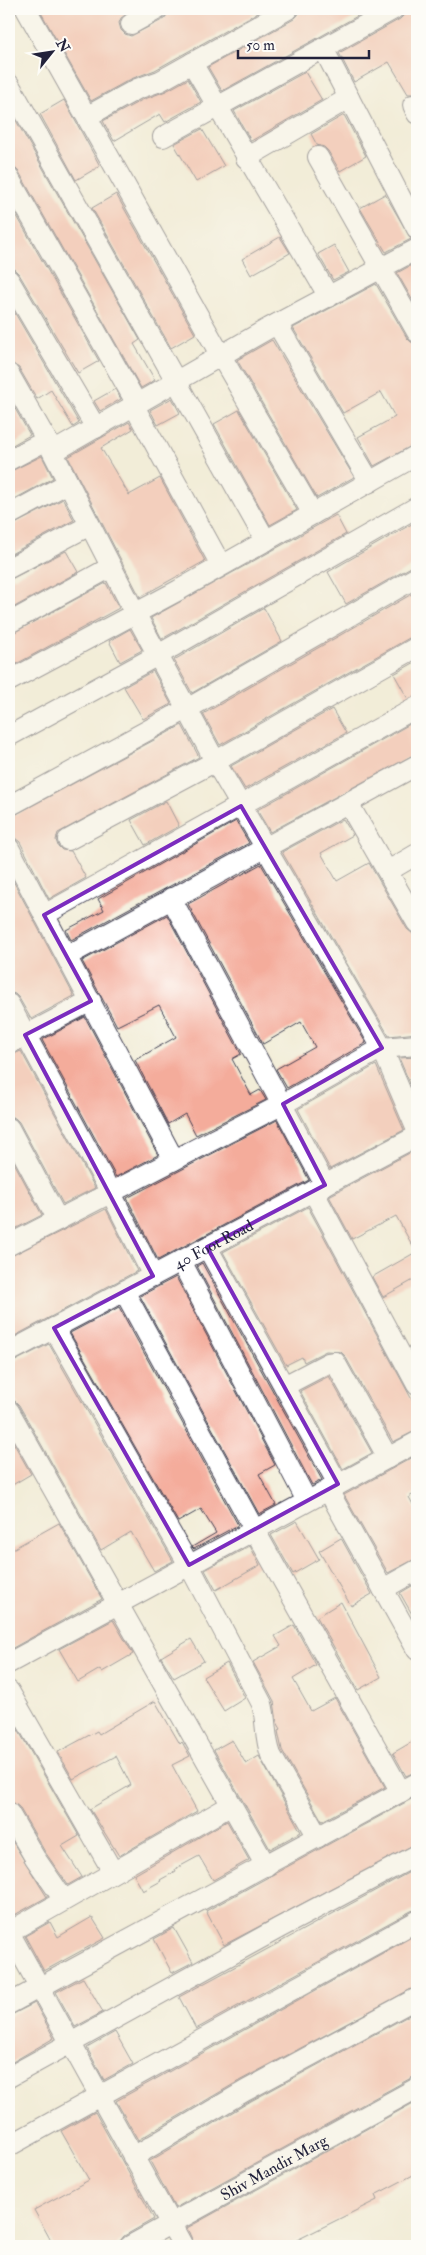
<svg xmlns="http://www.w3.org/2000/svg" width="426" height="2255" viewBox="0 0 426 2255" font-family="'IM FELL Double Pica',serif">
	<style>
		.building { fill: #f4ac9b }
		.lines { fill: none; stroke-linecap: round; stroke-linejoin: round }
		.minor-casing { stroke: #414053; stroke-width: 22 }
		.minor { stroke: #fff; stroke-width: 20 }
		.marked { fill: none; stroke: #7b2cbf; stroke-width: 4; stroke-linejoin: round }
		.labels { text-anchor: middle; stroke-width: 5; stroke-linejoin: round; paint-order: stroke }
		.street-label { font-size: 16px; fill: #22223b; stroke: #fdfcf7 }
	</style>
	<rect width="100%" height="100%" fill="#fdfcf7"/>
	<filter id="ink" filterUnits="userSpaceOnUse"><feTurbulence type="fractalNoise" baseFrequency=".02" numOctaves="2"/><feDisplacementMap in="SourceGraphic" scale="10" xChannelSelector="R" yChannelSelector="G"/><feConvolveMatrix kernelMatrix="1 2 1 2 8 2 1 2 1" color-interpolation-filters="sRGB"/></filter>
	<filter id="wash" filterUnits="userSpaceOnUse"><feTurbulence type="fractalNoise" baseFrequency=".0096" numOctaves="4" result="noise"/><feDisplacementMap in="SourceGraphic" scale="20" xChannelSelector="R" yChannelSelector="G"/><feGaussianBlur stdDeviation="1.12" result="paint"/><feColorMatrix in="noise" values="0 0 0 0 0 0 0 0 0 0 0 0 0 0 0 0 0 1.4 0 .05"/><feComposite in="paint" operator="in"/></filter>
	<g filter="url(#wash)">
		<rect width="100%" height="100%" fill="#f2edd8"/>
		<g id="blocks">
			<path class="building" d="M39,9H134L121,18L119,23L121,30L125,34L131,36L164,19L169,12L175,9H264L155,70L131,79L91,101Z
				M300,9H370L222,91L208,67L294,19L298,15Z
				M406,9H417V94H408L389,62L354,82L339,53L400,19L404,15Z
				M305,72L322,100L251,141L234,111Z
				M188,79L201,102L165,122L160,114L114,141L103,121L142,100L166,91Z
				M64,100L100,166L76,180L40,114Z
				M9,108L140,340L134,344L155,380L141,388L19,172L15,168L9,166Z
				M344,115L366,156L340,171L328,151L324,147L317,145L311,134Z
				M202,129L224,166L196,182L174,144Z
				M116,194L195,334L171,348L92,208Z
				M385,194L411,239L386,252L360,208Z
				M9,202L99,361L78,373L19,274L14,269L9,268Z
				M280,237L290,253L251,275L242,259Z
				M334,245L349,272L333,280L318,254Z
				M417,262V308L397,273Z
				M376,284L407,338L411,342L417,344V443L374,466L358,437L395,417L381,392L343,413L293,328Z
				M9,303L79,423L73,427L51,390L37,399L19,368L9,362Z
				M272,340L354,477L317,498L237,360Z
				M115,389L121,399L100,411L94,401Z
				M9,398L30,435L9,447Z
				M172,398L180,413L158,425L150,410Z
				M239,410L297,510L270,525L214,424Z
				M129,422L133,429L101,448L129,495L160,478L205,561L140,597L68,457Z
				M42,456L53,478L9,502V472Z
				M63,499L74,520L9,555V527Z
				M336,515L346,534L162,639L151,618Z
				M417,521V565L411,567L346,604L328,572Z
				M66,551L78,572L9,610V580Z
				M106,583L119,608L9,668V635Z
				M417,591V635L411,637L220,745L203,714Z
				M264,608L282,641L192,693L174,660Z
				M130,629L142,650L120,662L109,641Z
				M417,661V695L408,699L394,674Z
				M153,671L171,704L143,719L124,687Z
				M332,709L346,733L245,789L231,766Z
				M417,720V753L270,832L257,810Z
				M182,725L199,757L58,833L56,840L58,846L62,850L71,851L86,878L49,899L20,842L15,838L9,836V818Z
				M166,801L179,826L145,845L131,820Z
				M343,819L353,835L321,853L337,881L369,863L407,929L413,934L417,942V1033L389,1036L282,852Z
				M236,821L249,843L71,940L66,930L104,910L98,899Z
				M261,864L366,1043L287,1088L276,1069L315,1047L301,1022L263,1044L188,904Z
				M9,873L74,996L31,1019L19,998L15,994L9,992Z
				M167,915L241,1054L232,1059L251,1095L260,1090L266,1100L196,1135L185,1114L168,1124L135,1060L176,1037L159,1005L117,1026L82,961Z
				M85,1017L158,1155L116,1177L42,1040Z
				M21,1051L95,1188L63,1204L19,1122L15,1118L9,1116V1056Z
				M417,1057V1100L399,1058Z
				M376,1065L404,1130L330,1169L298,1109Z
				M277,1120L309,1180L158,1260L127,1198Z
				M417,1149V1278L383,1297L372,1277L416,1252L396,1216L352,1239L329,1196Z
				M9,1153L42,1215L9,1232Z
				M308,1207L417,1409V1430L393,1442L345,1356L341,1352L326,1351L304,1362L302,1357L286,1365L223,1252Z
				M106,1209L137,1271L9,1339V1257Z
				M202,1263L322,1480L312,1485L197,1266Z
				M176,1277L275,1465L259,1474L276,1505L259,1514L140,1296Z
				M119,1307L238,1525L194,1549L192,1547L216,1533L201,1509L178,1522L70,1333Z
				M49,1344L173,1561L154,1571L131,1532L101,1550L19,1405L15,1401L9,1399V1364Z
				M329,1376L372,1453L343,1469L300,1391Z
				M9,1435L31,1474L9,1487Z
				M417,1455V1492L409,1497L417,1512V1558L388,1573L344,1495Z
				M297,1521L319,1559L293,1574L271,1535Z
				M59,1523L102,1599L9,1650V1551Z
				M341,1538L372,1594L351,1606L319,1551Z
				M250,1546L260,1565L216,1590L205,1570Z
				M417,1583V1623L400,1593Z
				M341,1602L381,1677L358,1690L317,1617Z
				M113,1620L133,1654L102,1672L100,1669L78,1682L59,1649Z
				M294,1625L316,1665L293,1679L311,1711L335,1698L385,1787L322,1821L282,1750L278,1731L281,1729L277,1722L274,1701L253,1662L281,1646L275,1636Z
				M191,1639L204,1661L174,1678L161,1657Z
				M227,1663L245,1698L224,1711L203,1677Z
				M155,1701L180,1744L182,1742L190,1756L172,1765L197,1811L119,1856L90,1809L131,1785L116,1756L73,1779L58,1752L97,1731L99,1734Z
				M9,1714L79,1836L62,1846L82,1877L68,1885L45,1852L19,1807L14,1803L9,1801Z
				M417,1739V1771L406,1776L393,1753Z
				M232,1740L246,1764L259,1756L301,1832L270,1849L214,1750Z
				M417,1796V1843L224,1945L206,1911Z
				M227,1821L249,1860L213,1880L199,1856L175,1869L176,1871L160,1880L161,1881L143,1891L134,1875Z
				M9,1836L47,1897L9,1918Z
				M417,1868V1909L411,1911L196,2029L179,1997Z
				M92,1917L105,1938L44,1971L25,1936L50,1922L58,1937Z
				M174,1928L193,1962L172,1973L154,1939Z
				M417,1934V1986L239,2081L138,2140L116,2101Z
				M83,1978L103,2012L75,2027L56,1992Z
				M35,2003L54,2038L9,2064V2016Z
				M417,2011V2076L411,2078L175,2208L150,2161L251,2101Z
				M115,2032L133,2064L104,2080L87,2048Z
				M417,2101V2173L375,2195L377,2200L285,2246H195L187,2228Z
				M95,2112L154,2219L124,2236L116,2246H54L34,2210L89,2180L61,2131Z"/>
		</g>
	</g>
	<g filter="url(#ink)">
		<use href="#blocks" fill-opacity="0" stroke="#414053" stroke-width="1"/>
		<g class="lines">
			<g class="minor-casing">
				<g id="minor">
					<path d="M26,9L221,356L313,514"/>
					<path d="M131,24L158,9"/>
					<path d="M323,48L417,229"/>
					<path d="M192,63L329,297"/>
					<path d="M9,84L266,541"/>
					<path d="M413,105L417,114"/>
					<path d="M88,116L137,89L160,81L288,9"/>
					<path d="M163,137L394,9"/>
					<path d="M318,157L417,332"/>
					<path d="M246,158L349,98"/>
					<path d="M9,178L137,404"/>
					<path d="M9,280L96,428"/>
					<path d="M277,324L370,482"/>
					<path d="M9,374L47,441L135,613L220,770L368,1023L382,1048L417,1130"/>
					<path d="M134,406L221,565"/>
					<path d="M53,452L269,328L417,249"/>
					<path d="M9,460L47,440"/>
					<path d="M9,515L68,483"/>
					<path d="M9,568L90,525"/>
					<path d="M9,623L111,567"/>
					<path d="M9,681L179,590L417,455"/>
					<path d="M9,736L158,655L417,507"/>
					<path d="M348,803L417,923"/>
					<path d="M9,806L187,709L417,577"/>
					<path d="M68,840L216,761L417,647"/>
					<path d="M9,848L174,1160"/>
					<path d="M388,871L417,854"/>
					<path d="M171,898L325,1185"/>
					<path d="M44,915L417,707"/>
					<path d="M67,956L417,765"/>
					<path d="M9,1004L111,1193L153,1276"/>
					<path d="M9,1044L91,1001"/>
					<path d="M9,1128L58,1220"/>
					<path d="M313,1191L417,1385"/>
					<path d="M9,1245L283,1104L382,1048L417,1045"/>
					<path d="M207,1247L338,1484"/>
					<path d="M181,1261L307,1501"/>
					<path d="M124,1291L254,1529L401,1792"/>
					<path d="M54,1328L189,1565L262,1704C267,1722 264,1736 271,1755L318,1837"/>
					<path id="s1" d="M9,1352L417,1136"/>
					<path d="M284,1386L328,1363L335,1362L388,1458"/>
					<path d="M9,1411L266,1866"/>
					<path d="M328,1490L417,1650"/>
					<path d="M383,1589L417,1570"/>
					<path d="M9,1663L417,1442"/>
					<path d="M9,1691L113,1872"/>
					<path d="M9,1813L35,1858L64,1900"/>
					<path d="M9,1932L183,2246"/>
					<path d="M9,1932L230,1806"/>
					<path d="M9,2004L417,1783"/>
					<path d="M9,2077L279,1928L417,1855"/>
					<path d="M9,2146L417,1921"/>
					<path d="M133,2157L245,2091L417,1998"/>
					<path id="s2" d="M130,2246L417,2088"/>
				</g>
			</g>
			<use href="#minor" class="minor"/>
		</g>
	</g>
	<path d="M0 0H426V2255H0ZM241,806L382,1048L283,1104L325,1185L207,1247L338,1484L189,1565L54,1328L153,1276L25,1035L91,1001L44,915Z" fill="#f2edd8" fill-opacity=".55" fill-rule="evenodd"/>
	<path class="marked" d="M241,806L382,1048L283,1104L325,1185L207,1247L338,1484L189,1565L54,1328L153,1276L25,1035L91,1001L44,915Z"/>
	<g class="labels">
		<g class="street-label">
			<text dy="6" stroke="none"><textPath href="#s1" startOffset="231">40 Foot Road</textPath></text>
			<text dy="6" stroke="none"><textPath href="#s2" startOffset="164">Shiv Mandir Marg</textPath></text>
		</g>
	</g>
	<rect width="426" height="2255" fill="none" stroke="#fdfcf7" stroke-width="30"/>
	<g transform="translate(52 52) rotate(60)" stroke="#fdfcf7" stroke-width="4" paint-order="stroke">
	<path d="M0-4L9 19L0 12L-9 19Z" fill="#22223b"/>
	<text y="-8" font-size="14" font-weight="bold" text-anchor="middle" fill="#22223b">N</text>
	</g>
	<path d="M238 50v8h131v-8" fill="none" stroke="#22223b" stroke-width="2.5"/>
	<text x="246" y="50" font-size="15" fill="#22223b" stroke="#fdfcf7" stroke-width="4" paint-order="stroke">50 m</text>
</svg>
